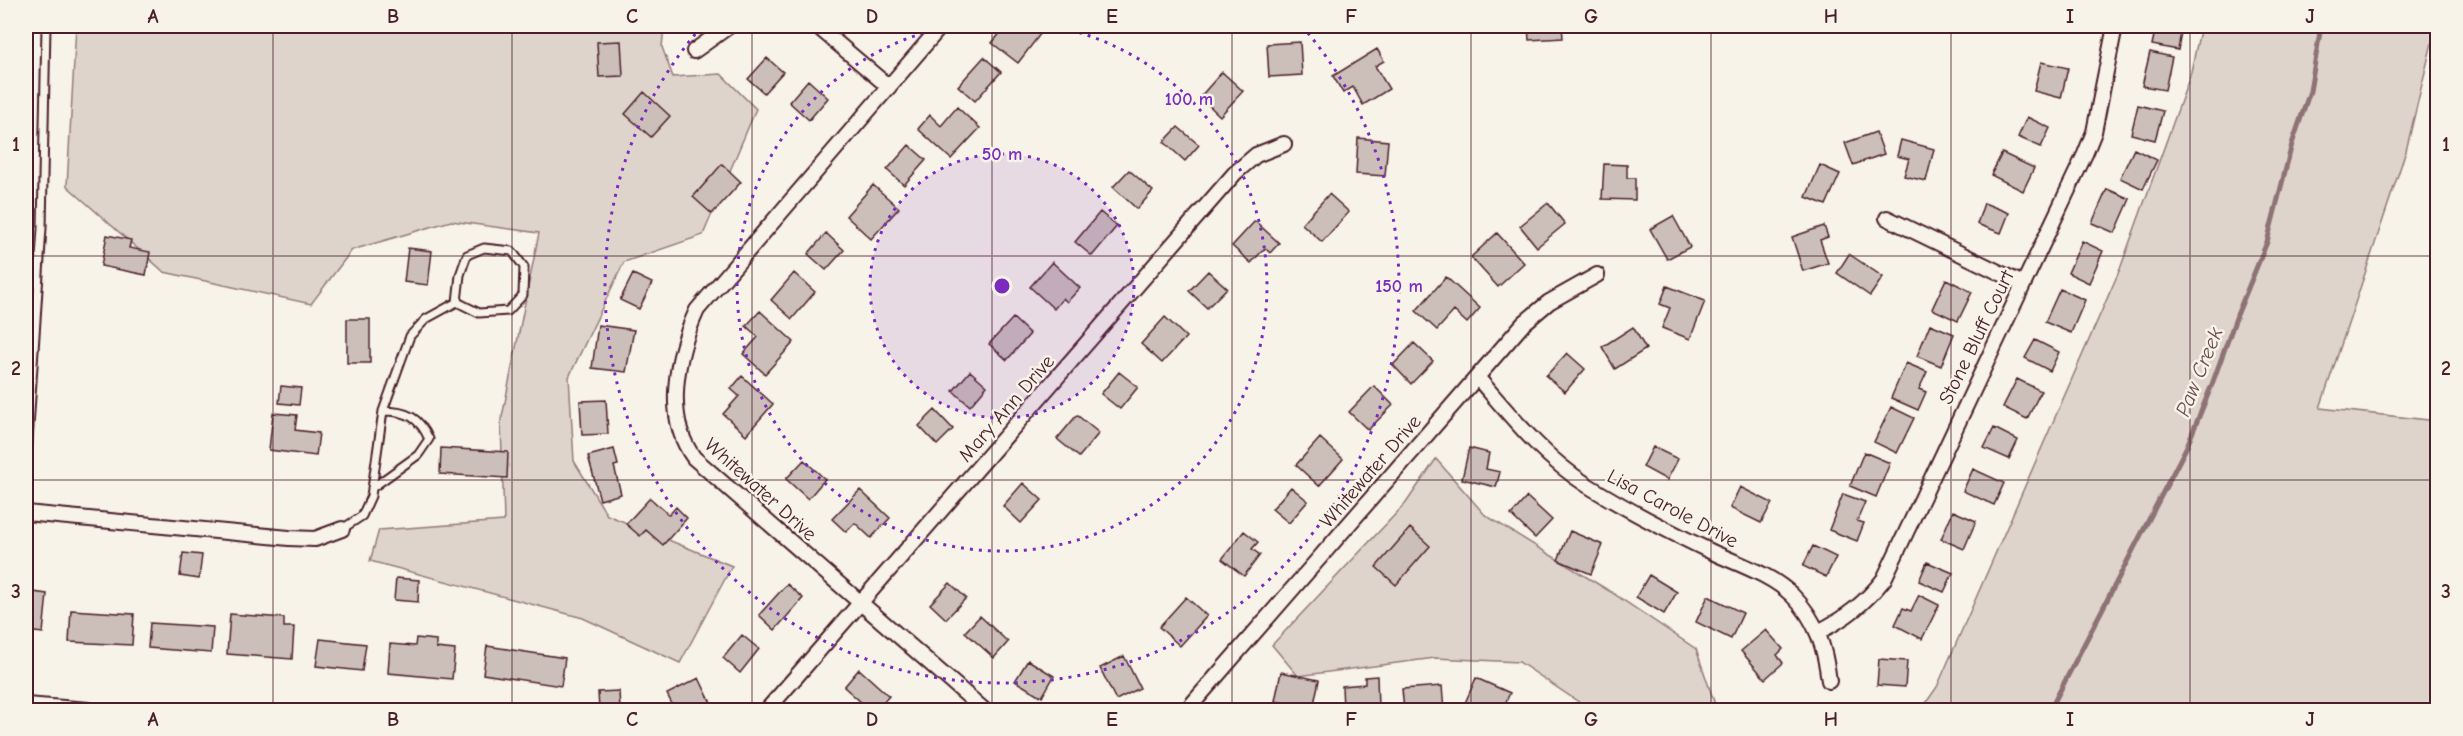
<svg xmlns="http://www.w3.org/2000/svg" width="2463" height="736" viewBox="0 0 2463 736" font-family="'Comic Neue',sans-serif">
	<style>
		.green { fill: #ded4cc; stroke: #947a7c; stroke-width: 1.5 }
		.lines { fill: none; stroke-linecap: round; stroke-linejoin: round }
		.stream { stroke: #8e7275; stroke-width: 5 }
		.building { fill: #ccbfb9; stroke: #4a1f2b; stroke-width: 1.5 }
		.service-casing { stroke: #4a1f2b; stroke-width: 11 }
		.minor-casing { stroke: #4a1f2b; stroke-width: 18 }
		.service { stroke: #f7f3e8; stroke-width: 7 }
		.minor { stroke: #f7f3e8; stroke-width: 14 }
		.grid { fill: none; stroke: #4a1f2b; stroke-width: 1.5; stroke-opacity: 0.55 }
		.ring { fill: none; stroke: #7b2cbf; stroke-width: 3; stroke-dasharray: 3 6 }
		.labels { text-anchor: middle; stroke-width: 5; stroke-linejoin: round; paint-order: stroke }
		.street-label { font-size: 20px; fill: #4a1f2b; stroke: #f7f3e8 }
		.water-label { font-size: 21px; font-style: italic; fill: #6c4950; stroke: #f7f3e8 }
		.centre { fill: #7b2cbf; stroke: #f7f3e8; stroke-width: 3 }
		.ring-label { font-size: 18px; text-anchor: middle; font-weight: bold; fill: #7b2cbf; stroke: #f7f3e8; stroke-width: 5; stroke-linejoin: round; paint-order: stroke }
		.neatline { fill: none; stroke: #4a1f2b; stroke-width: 2 }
		.grid-label { font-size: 20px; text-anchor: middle; font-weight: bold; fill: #4a1f2b }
	</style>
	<rect width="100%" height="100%" fill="#f7f3e8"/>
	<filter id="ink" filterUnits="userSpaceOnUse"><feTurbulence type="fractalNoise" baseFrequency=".0167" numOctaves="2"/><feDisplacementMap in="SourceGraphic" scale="12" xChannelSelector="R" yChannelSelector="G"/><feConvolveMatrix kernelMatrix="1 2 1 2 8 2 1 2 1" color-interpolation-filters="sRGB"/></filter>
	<g filter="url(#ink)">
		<path class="green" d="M76,26H664L662,47L673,77L721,74L756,109L703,235L624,262L569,377L574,461L607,515L732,566L680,663L583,618L370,561L379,530L504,521L501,422L539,233L451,221L352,250L311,304L164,272L67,186Z
			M2201,26H2436L2406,151L2320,408L2437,421V710H1921L1937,687L2120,269L2190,76Z
			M1436,459L1485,515L1611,592L1696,649L1717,710H1584L1583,705L1519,662L1435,658L1298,676L1272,645L1406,503Z"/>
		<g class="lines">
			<path class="stream" d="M2050,710L2187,446L2211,387L2237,315L2267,242L2292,144L2310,91L2321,26"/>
		</g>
		<path class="building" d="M1006,26H1031L1041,33L1018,63L992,43Z
			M1528,26H1562L1563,38L1529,40Z
			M2156,26H2182L2178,50L2152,45Z
			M621,41L623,76L599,77L597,42Z
			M1300,42L1302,75L1269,77L1267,44Z
			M1377,49L1384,61L1375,66L1389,89L1363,105L1353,87L1343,93L1333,76Z
			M2150,52L2172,57L2165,90L2142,86Z
			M984,57L1001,72L975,101L958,86Z
			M767,58L783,72L764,93L748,79Z
			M2041,62L2068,68L2061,98L2034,91Z
			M1222,72L1243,91L1220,116L1200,97Z
			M808,80L828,98L809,120L789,102Z
			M644,92L670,116L651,137L625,114Z
			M2138,105L2163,111L2155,140L2131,134Z
			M957,107L980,128L951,159L918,129L930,115L941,126Z
			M2027,117L2050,128L2041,147L2018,137Z
			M1178,127L1199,145L1185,161L1164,142Z
			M1876,132L1884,154L1853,165L1845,143Z
			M1358,138L1388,141L1385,176L1356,174Z
			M1901,140L1934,149L1926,181L1904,176L1909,159L1897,156Z
			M909,145L926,160L904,185L887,170Z
			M2134,149L2157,160L2143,189L2120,178Z
			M2002,153L2034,168L2023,191L1991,175Z
			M722,164L741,182L712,214L693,197Z
			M1604,164L1627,165V178H1635V200L1602,199Z
			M1820,165L1840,174L1826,205L1806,197Z
			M1129,170L1153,191L1137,209L1113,187Z
			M873,185L899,208L871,239L846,216Z
			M2107,189L2130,199L2115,233L2092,223Z
			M1329,194L1349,212L1322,242L1302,224Z
			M1548,203L1565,224L1537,247L1520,226Z
			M1984,203L2009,213L2001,233L1977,224Z
			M1100,212L1117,226L1092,256L1075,242Z
			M1673,216L1690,247L1667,259L1650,229Z
			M1255,221L1279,243L1270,253L1265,248L1251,263L1232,246Z
			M1824,226L1828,237L1820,240L1828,263L1803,271L1792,237Z
			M826,233L844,250L826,270L808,254Z
			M1497,233L1524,263L1498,287L1471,257Z
			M107,235L131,240L129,248L150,252L146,275L101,266Z
			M2082,241L2103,251L2089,283L2068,273Z
			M408,248L432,251L428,285L404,282Z
			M1849,254L1883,277L1870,296L1837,273Z
			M1052,262L1080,288L1067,302L1063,298L1054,309L1030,287Z
			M1208,271L1227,288L1207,308L1189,291Z
			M794,273L815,292L792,319L771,300Z
			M633,274L652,283L639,309L620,300Z
			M1446,277L1480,308L1467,323L1454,311L1437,330L1416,311Z
			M1946,279L1972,292L1958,321L1932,309Z
			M1667,286L1705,301L1690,339L1662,328L1670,308L1660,304Z
			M2060,289L2085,300L2071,333L2045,322Z
			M760,311L794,342L765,374L743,354L758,337L746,326Z
			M1165,317L1186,337L1162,363L1141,344Z
			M1013,318L1030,334L1007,360L989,344Z
			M347,319H370V363H347Z
			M1930,324L1954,334L1941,366L1917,356Z
			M598,325L634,330L626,372L592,368Z
			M1633,327L1646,349L1615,369L1602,347Z
			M2035,340L2059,352L2050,371L2025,358Z
			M1414,343L1433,361L1411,384L1393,365Z
			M1567,353L1585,369L1565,392L1546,376Z
			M1906,363L1927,372L1919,389L1926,392L1918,410L1891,398Z
			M970,371L987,386L970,406L953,391Z
			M1119,372L1138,387L1120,409L1101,394Z
			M742,376L773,404L746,435L723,414L739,396L731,389Z
			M2017,379L2041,391L2027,419L2003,407Z
			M281,386L301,388L299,405L279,403Z
			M1374,386L1393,405L1368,430L1349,412Z
			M606,400L608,434L582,435L580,401Z
			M1891,407L1914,418L1897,453L1874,442Z
			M935,410L953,429L937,445L919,426Z
			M273,413L297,415L295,430L319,433L316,456L269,450Z
			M1077,415L1099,433L1079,457L1057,439Z
			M1994,428L2018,440L2009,459L1984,448Z
			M1320,438L1343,459L1319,486L1296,465Z
			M1653,447L1678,459L1667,480L1643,467Z
			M441,448L508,452L507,478L440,474Z
			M1469,448L1489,453L1486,469L1500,472L1496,487L1462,479Z
			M614,449L618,465L614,466L621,494L600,500L588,456Z
			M1864,452L1890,463L1876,497L1850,486Z
			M804,460L825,479L808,499L786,479Z
			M1973,469L2004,483L1994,505L1963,491Z
			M1023,483L1042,500L1021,523L1003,506Z
			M1291,487L1308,501L1289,523L1272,509Z
			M1740,487L1772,503L1761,523L1730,508Z
			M860,490L890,518L871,538L855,523L846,532L832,519Z
			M1843,494L1865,502L1857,521L1864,523L1857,541L1829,530Z
			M1527,497L1552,520L1535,538L1511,515Z
			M650,498L669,515L676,507L687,518L663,545L646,530L640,536L626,524Z
			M1953,511L1976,521L1964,549L1941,539Z
			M1410,528L1430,546L1396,585L1376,567Z
			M1244,531L1258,542L1252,549L1260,555L1244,576L1222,559Z
			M1570,531L1603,545L1591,574L1558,560Z
			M1813,546L1836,557L1826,577L1803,566Z
			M183,553L202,555L199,579L180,576Z
			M1927,562L1953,573L1944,592L1919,581Z
			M1649,575L1677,592L1664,614L1636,597Z
			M396,578L419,580L418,602L394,600Z
			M950,583L966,598L946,619L930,604Z
			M787,584L803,598L775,630L759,615Z
			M26,591L47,594L43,633L26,631Z
			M1919,595L1939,605L1922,639L1895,625L1903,608L1911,611Z
			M1708,596L1743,613L1731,639L1696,622Z
			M1186,597L1207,616L1180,646L1159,627Z
			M71,610L134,614L132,645L69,642Z
			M230,614L284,618V627H294L292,659L227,654Z
			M980,616L1008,642L994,658L965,632Z
			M150,623L213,627L211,653L148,648Z
			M1766,630L1783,649L1777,655L1783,663L1765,679L1741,651Z
			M742,635L759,649L740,673L723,658Z
			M416,638L436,640V648L455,650L452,679L388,673L390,644L415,646Z
			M320,639L366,644L362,671L316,666Z
			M487,646L565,658L561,686L483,674Z
			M1124,656L1140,688L1116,700L1100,668Z
			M1879,659L1907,661L1905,687L1877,685Z
			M1028,660L1054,676L1042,697L1015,681Z
			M859,669L889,696L876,710H870L844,687Z
			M1281,672L1319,680L1313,709L1275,701Z
			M1377,676L1378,708L1343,709L1342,686L1365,684V677Z
			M699,678L712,705L702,710H675L667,694Z
			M1476,678L1510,693L1502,710H1482L1465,703Z
			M1442,686L1444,710H1404L1402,689Z
			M619,691L620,710H599L598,692Z"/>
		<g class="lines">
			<g class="service-casing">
				<path id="service" d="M26,473L42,228L46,26
					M372,488L418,455L429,439C419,417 407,411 383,411
					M342,529L362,516L371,496L383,411L410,336L426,319L457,302L479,313L508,311L523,295L524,267L512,251L484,248L467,255L460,275L457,302"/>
			</g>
			<g class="minor-casing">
				<path id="minor" d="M817,26L889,87
					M941,26L697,310C677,354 663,417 694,458L984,710
					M694,51L729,26
					M1887,218L2023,284
					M1477,377C1511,416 1543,457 1587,485C1627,510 1670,532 1712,552C1738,564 1772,575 1792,595C1817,620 1825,648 1829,681
					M26,513L289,538L315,539L342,529
					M1818,632C1846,618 1865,603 1884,579L2085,154L2094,132L2115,26
					M26,705L89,710
					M767,710L1235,173L1256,155L1284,144
					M1187,710L1524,323L1549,302L1597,275"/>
			</g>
			<use href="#service" class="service"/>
			<use href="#minor" class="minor"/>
		</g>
	</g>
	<path class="grid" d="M273,26V710M512,26V710M752,26V710M992,26V710M1232,26V710M1471,26V710M1711,26V710M1951,26V710M2190,26V710M26,256H2438M26,480H2438"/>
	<circle cx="1002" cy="286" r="132" fill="#7b2cbf" fill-opacity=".12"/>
	<g class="ring">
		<circle cx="1002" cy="286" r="132"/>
		<path d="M1053 26A265 265 0 1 1 951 26"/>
		<path d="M1302 26A397 397 0 1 1 702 26"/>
	</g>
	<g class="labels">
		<g class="street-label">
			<text transform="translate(1976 337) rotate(-64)" y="7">Stone Bluff Court</text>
			<text transform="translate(1006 408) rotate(-49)" y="7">Mary Ann Drive</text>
			<text transform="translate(1370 471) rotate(-49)" y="7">Whitewater Drive</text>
			<text transform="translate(761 489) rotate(42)" y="7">Whitewater Drive</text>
			<text transform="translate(1673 508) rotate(28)" y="7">Lisa Carole Drive</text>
		</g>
		<g class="water-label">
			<text transform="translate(2199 372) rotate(-68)" y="7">Paw Creek</text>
		</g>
	</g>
	<circle cx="1002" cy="286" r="9" class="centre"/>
	<g class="ring-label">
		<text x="1189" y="105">100 m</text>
		<text x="1002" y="160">50 m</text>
		<text x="1399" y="292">150 m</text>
	</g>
	<rect width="2463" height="736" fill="none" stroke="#f7f3e8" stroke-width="66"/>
	<rect x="33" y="33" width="2397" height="670" class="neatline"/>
	<g class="grid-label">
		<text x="153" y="23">A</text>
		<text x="393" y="23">B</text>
		<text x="632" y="23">C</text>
		<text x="872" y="23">D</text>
		<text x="1112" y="23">E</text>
		<text x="1351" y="23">F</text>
		<text x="1591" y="23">G</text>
		<text x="1831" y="23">H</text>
		<text x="2070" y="23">I</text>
		<text x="2310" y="23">J</text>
		<text x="16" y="151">1</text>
		<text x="2446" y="151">1</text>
		<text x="16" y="375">2</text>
		<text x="2446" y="375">2</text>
		<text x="16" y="598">3</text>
		<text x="2446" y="598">3</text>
		<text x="153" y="726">A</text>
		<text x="393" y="726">B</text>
		<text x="632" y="726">C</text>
		<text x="872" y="726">D</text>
		<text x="1112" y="726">E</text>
		<text x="1351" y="726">F</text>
		<text x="1591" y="726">G</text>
		<text x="1831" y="726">H</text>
		<text x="2070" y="726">I</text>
		<text x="2310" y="726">J</text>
	</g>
</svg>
